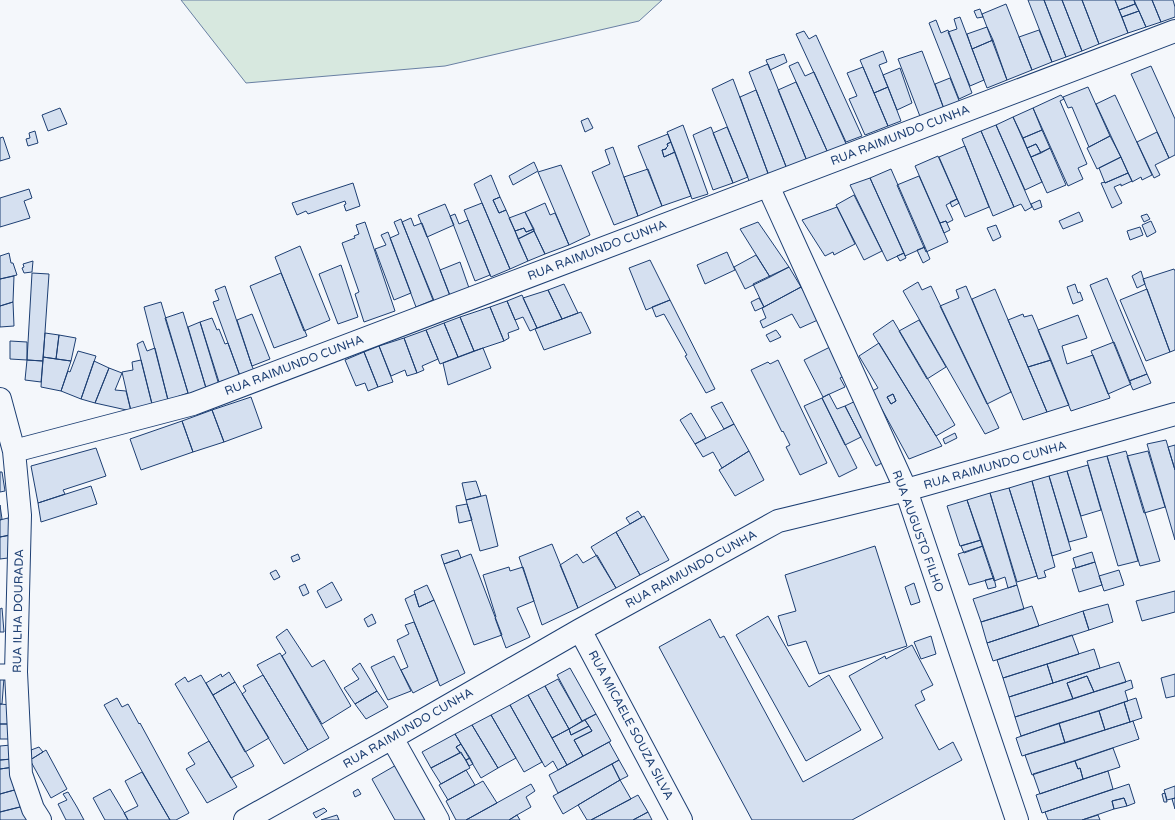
<svg xmlns="http://www.w3.org/2000/svg" width="1175" height="820" viewBox="0 0 1175 820" font-family="'Varela Round',sans-serif">
	<style>
		.green { fill: #d7e8df; stroke: #687fa3 }
		.building { fill: #d5e0f0; stroke: #1d3f73; fill-rule: evenodd }
		.lines { fill: none; stroke-linecap: round; stroke-linejoin: round }
		.service-casing { stroke: #1d3f73; stroke-width: 17 }
		.minor-casing { stroke: #1d3f73; stroke-width: 24 }
		.service { stroke: #f4f7fb; stroke-width: 15 }
		.minor { stroke: #f4f7fb; stroke-width: 22 }
		.labels { text-anchor: middle; stroke-width: 3; stroke-linejoin: round; paint-order: stroke }
		.street-label { font-size: 12px; fill: #1d3f73; stroke: #f4f7fb }
	</style>
	<rect width="100%" height="100%" fill="#f4f7fb"/>
	<path class="green" d="M181,0H662L639,21L445,66L246,83Z"/>
	<path class="building" d="M1028,0H1044L1066,57L1052,62Z
		M1044,0H1062L1082,51L1066,57Z
		M1062,0H1082L1099,44L1082,51Z
		M1082,0H1115L1128,33L1099,44Z
		M1115,0H1134L1135,4L1119,10Z
		M1134,0H1152L1161,22L1146,27Z
		M1152,0H1173L1175,7V17L1161,22Z
		M1006,4L1032,70L1007,80L982,14Z
		M1135,4L1139,11L1122,17L1119,10Z
		M980,9L983,17L977,18L974,11Z
		M1139,11L1146,27L1128,33L1122,17Z
		M960,17L984,80L970,86L948,32L957,29L954,19Z
		M936,20L941,33L948,30L972,93L959,99L929,23Z
		M987,27L993,40L972,49L967,34Z
		M1039,30L1052,62L1032,70L1019,37Z
		M804,31L809,39L816,35L862,136L846,142L796,34Z
		M993,40L1007,80L987,88L972,49Z
		M883,51L887,62L879,65L888,87L874,93L860,60Z
		M922,51L944,109L921,119L898,59Z
		M784,54L787,62L770,70L766,60Z
		M798,62L805,76L814,72L847,146L828,153L789,66Z
		M768,64L807,161L787,169L749,72Z
		M1151,66L1175,119V155L1169,158L1131,74Z
		M863,67L888,126L865,135L849,99L857,96L847,73Z
		M900,68L912,103L897,110L883,75Z
		M950,78L960,103L944,109L935,84Z
		M733,79L769,176L750,183L712,89Z
		M796,82L828,153L807,161L778,90Z
		M888,87L901,121L888,126L874,93Z
		M1088,87L1110,136L1089,147L1072,107L1068,108L1063,97Z
		M756,90L787,169L769,176L740,97Z
		M1061,95L1064,99L1060,101L1087,164L1078,168L1083,179L1068,186L1033,108Z
		M1115,95L1152,175L1142,180L1141,177L1132,182V181L1096,104Z
		M60,108L67,124L48,131L42,115Z
		M1033,108L1042,130L1023,138L1013,117Z
		M1013,117L1042,182L1025,190L996,125Z
		M588,118L593,128L585,132L581,121Z
		M683,125L708,194L692,199L667,132Z
		M996,125L1032,207L1025,211L1021,204L1014,207L981,131Z
		M711,127L733,183L713,190L693,135Z
		M727,127L748,177L733,183L713,133Z
		M1042,130L1050,148L1041,153L1036,144L1027,148L1023,138Z
		M35,131L38,143L28,146L26,139L30,138L29,133Z
		M981,131L1014,207L993,216L962,139Z
		M1157,132L1169,158L1155,165L1160,175L1154,178L1137,142Z
		M668,134L671,142L667,144L668,146L666,148V149L662,150L664,157L675,152L691,196L662,206L638,146Z
		M1110,136L1121,157L1097,169L1087,148Z
		M3,137L10,158L0,161V138Z
		M671,142L675,152L664,157L662,150L666,149V148L668,146L667,144Z
		M1036,144L1041,153L1031,157L1027,148Z
		M965,146L989,207L965,217L939,157Z
		M613,147L638,216L614,225L592,172L610,164L605,150Z
		M1050,148L1066,185L1047,193L1031,157Z
		M938,156L957,199L946,205L953,220L947,223L946,221L940,223L915,166Z
		M1121,157L1128,173L1105,183L1099,168Z
		M534,162L538,171L513,185L509,176Z
		M561,165L590,235L569,245L538,172Z
		M648,169L662,206L638,216L624,177Z
		M891,169L925,247L905,256L870,178Z
		M1128,173L1132,181L1121,186V184L1114,187L1122,203L1112,208L1101,183L1105,182V183Z
		M491,175L500,197L493,200L499,213L506,210L528,261L510,269L474,184Z
		M919,176L948,242L926,252L897,185Z
		M870,178L904,253L887,261L850,185Z
		M353,183L360,206L346,211L344,205L346,204L345,201L308,214L306,211L297,215L292,203Z
		M29,189L32,198L24,201L30,218L0,227V198Z
		M854,195L882,251L864,260L836,205Z
		M500,197L506,210L499,213L493,200Z
		M957,199L959,203L952,207L950,202Z
		M1040,200L1042,207L1034,210L1031,204Z
		M482,203L510,269L491,277L464,210Z
		M545,203L550,215L555,213L569,245L545,254L525,212Z
		M445,204L454,225L427,237L418,215Z
		M837,207L855,244L834,255L833,252L825,256L802,220Z
		M525,212L534,229L526,232L524,228L515,231L509,218Z
		M1079,212L1083,221L1063,229L1059,221Z
		M455,214L459,224L468,220L490,275L475,281L450,216Z
		M1147,214L1150,219L1144,222L1141,216Z
		M411,218L414,226L422,223L451,298L435,303L402,222Z
		M401,219L433,300L416,307L390,238L399,234L394,222Z
		M946,221L950,230L944,233L940,223Z
		M1151,221L1156,232L1147,237L1142,225Z
		M365,222L395,311L364,322L355,294L359,292L342,243L355,238L354,236L359,234L356,225Z
		M758,222L789,267L770,277L740,229Z
		M996,225L1001,237L993,241L987,228Z
		M1140,227L1143,235L1130,240L1127,231Z
		M524,228L526,232L534,229V231L518,239L515,231Z
		M534,231L545,254L528,261L518,239Z
		M388,232L411,293L394,300L375,249L386,245L381,235Z
		M300,246L330,320L304,331L275,257Z
		M925,247L930,259L923,263L917,250Z
		M727,252L735,270L705,284L697,265Z
		M9,253L11,263H13L17,275L0,279V256Z
		M904,253L906,258L900,261L897,256Z
		M756,255L770,277L745,289L734,267Z
		M650,260L670,300L646,310L629,268Z
		M33,261L32,272L24,273L22,268L24,267L23,264Z
		M460,262L469,288L450,296L440,270Z
		M341,265L358,317L338,324L319,274Z
		M789,267L801,287L764,307L753,284Z
		M1174,269L1175,271V350L1170,352L1143,279Z
		M1141,271L1145,284L1137,288L1132,276Z
		M32,273L49,274L43,361L27,360Z
		M281,273L307,336L274,348L250,286Z
		M14,276L13,302L0,306V279Z
		M1107,278L1147,374L1129,381L1090,285Z
		M918,282L922,290L931,286L999,428L985,434L903,291Z
		M564,284L578,313L562,319L548,290Z
		M1075,284L1078,293L1080,292L1083,300L1073,304L1067,287Z
		M225,286L252,366L255,373L240,376L213,302L219,300L215,290Z
		M966,286L1011,392L987,404L940,306L959,298L956,290Z
		M801,287L820,319L800,328L792,314L763,328L760,321L766,318L762,308Z
		M995,289L1028,367L1047,412L1023,420L972,299Z
		M1147,289L1170,352L1146,361L1120,300Z
		M548,290L562,319L537,328L523,298Z
		M522,295L537,328L530,331L523,317L515,320L507,301Z
		M759,298L764,307L755,311L751,302Z
		M670,300L715,389L706,393L685,356L687,355L664,314L656,317L652,307Z
		M507,301L519,329L508,333L509,338L504,341L490,307Z
		M13,302L14,326L0,327V306Z
		M161,302L188,393L168,400L144,307Z
		M490,307L504,341L474,351L460,317Z
		M183,312L206,388L189,396L165,318Z
		M581,312L591,333L544,350L535,329Z
		M252,314L270,359L252,366L237,320Z
		M1023,314L1024,317L1032,315L1051,360L1028,367L1008,320Z
		M1078,315L1087,338L1062,346L1067,364L1093,355L1110,398L1071,411L1038,330Z
		M460,317L474,351L458,357L444,323Z
		M212,318L217,330L219,329L225,344L228,343L240,376L219,382L200,322Z
		M893,320L955,425L936,436L873,334Z
		M919,320L946,367L927,379L899,331Z
		M200,322L219,385L206,388L188,327Z
		M444,323L458,357L440,364L426,330Z
		M426,330L438,359L422,366L424,370L417,373L404,338Z
		M776,330L781,337L770,342L766,335Z
		M45,333L59,335L56,359L43,357Z
		M59,335L76,338L71,361L56,359Z
		M404,338L417,373L407,376L405,370L391,376L379,346Z
		M10,341L27,342V360L10,359Z
		M143,341L147,351L155,348L168,400L153,408L137,344Z
		M1114,342L1131,384L1108,394L1091,351Z
		M879,343L936,436L942,446L909,459L872,391L878,388L859,356ZM893,394L896,401L891,404L887,397Z
		M836,344L851,373L840,378L845,387L823,397L804,360Z
		M379,346L393,382L378,387L364,352Z
		M483,348L491,368L448,385L443,363Z
		M78,351L96,356L81,399L61,391L68,371L70,372Z
		M364,352L378,387L368,391L365,383L356,386L345,360Z
		M43,357L71,361L61,391L41,387Z
		M27,360L43,361L41,382L25,380Z
		M141,360L153,408L131,411L122,372L133,370L132,362Z
		M778,360L827,463L800,475L786,447L790,445L783,431L782,432L751,370L768,362L770,364Z
		M1051,360L1069,405L1047,412L1028,367Z
		M94,361L109,368L95,403L81,399Z
		M109,368L122,373L115,390L126,391L131,411L95,403Z
		M1147,374L1151,383L1133,390L1129,381Z
		M829,394L837,409L845,406L861,437L845,445L822,398Z
		M893,394L896,401L891,404L887,397Z
		M251,397L262,428L224,442L212,410Z
		M822,398L857,468L839,477L804,406Z
		M860,399L888,460L876,466L845,406Z
		M722,402L734,424L724,429L711,407Z
		M212,410L224,442L193,452L182,421Z
		M691,413L706,438L695,444L680,420Z
		M182,421L193,452L141,470L130,439Z
		M734,424L749,451L722,468L713,452L703,457L695,444Z
		M955,433L957,438L945,444L943,439Z
		M1166,440L1175,470V540L1147,444Z
		M1175,445V470L1168,447Z
		M96,448L106,476L63,490L65,494L38,503L31,466Z
		M749,451L764,480L735,496L719,470Z
		M1126,451L1160,561L1140,566L1107,456Z
		M1148,451L1165,507L1144,513L1127,456Z
		M1107,456L1138,561L1118,566L1087,461Z
		M1088,465L1101,510L1081,516L1067,471Z
		M1067,471L1087,537L1069,542L1049,476Z
		M0,472H2L5,491L0,492Z
		M1049,476L1071,550L1052,556L1032,481Z
		M476,481L481,496L466,500L462,483Z
		M1032,481L1055,567L1044,571L1046,577L1038,579L1009,488Z
		M91,486L97,504L41,522L38,503Z
		M1009,488L1037,576L1017,582L990,493Z
		M990,493L1017,585L1008,588L1005,577L994,581L967,500Z
		M486,495L498,546L480,551L466,500Z
		M967,500L981,540L960,546L947,506Z
		M467,504L472,520L459,523L456,506Z
		M0,505L2,519L0,520Z
		M638,511L642,517L630,524L626,518Z
		M644,516L669,560L640,575L616,532Z
		M8,518L12,535L0,537V520Z
		M616,532L640,575L616,588L591,547Z
		M9,535L8,558L0,559V537Z
		M981,540L983,546L964,553L961,546Z
		M552,544L578,608L542,625L519,557Z
		M875,546L907,646L819,674L806,641L788,646L778,616L796,611L785,575Z
		M983,546L994,578L969,585L958,554Z
		M458,550L461,558L444,564L441,555Z
		M1092,552L1095,562L1076,568L1073,558Z
		M298,554L300,559L293,562L291,557Z
		M471,554L502,635L474,645L444,564Z
		M577,554L583,563L597,555L616,588L578,608L560,565Z
		M1095,562L1102,585L1079,592L1072,569Z
		M509,567L510,571L523,567L534,601L517,608L530,637L506,648L495,618L496,617L483,575Z
		M276,570L280,577L274,580L270,573Z
		M1119,570L1124,585L1104,591L1099,576Z
		M994,578L996,587L988,589L985,580Z
		M332,582L342,600L326,608L317,591Z
		M914,583L920,602L911,605L905,587Z
		M305,584L309,593L303,596L299,587Z
		M427,585L434,600L419,607L414,591Z
		M1017,585L1024,609L981,622L973,599Z
		M1175,591V612L1142,621L1136,601Z
		M415,594L419,607L434,600L465,673L440,686L405,599Z
		M1108,604L1113,622L1089,630L1083,611Z
		M1032,606L1039,626L987,643L981,622Z
		M2,608L4,632H0V609Z
		M1083,611L1089,630L993,661L987,643Z
		M372,614L376,623L368,627L364,619Z
		M768,616L809,687L829,675L861,730L806,761L736,635Z
		M710,619L720,638L724,636L803,782L883,738L849,676L885,656L886,659L912,645L933,685L921,691L925,700L915,705L939,750L953,742L962,760L852,820H752L659,647Z
		M414,622L438,680L413,693L401,670L408,667L397,640L409,634L405,625Z
		M287,629L312,667L324,660L351,706L322,724L282,656L286,653L276,637Z
		M1072,635L1079,654L1003,678L997,660Z
		M931,636L936,654L921,659L914,642Z
		M1094,649L1100,668L1053,683L1047,664Z
		M280,653L329,738L308,750L257,665Z
		M394,656L411,691L388,700L371,667Z
		M1119,662L1126,682L1094,692L1087,676L1067,683L1073,699L1015,717L1009,697Z
		M360,663L377,691L355,704L344,688L359,679L352,669Z
		M1047,664L1053,683L1009,697L1003,678Z
		M570,668L596,714L582,721L557,675Z
		M229,672L235,682L213,695L206,683L221,674L222,677Z
		M1175,674V696L1166,698L1161,678Z
		M201,675L254,766L231,778L175,684L185,677L188,682Z
		M263,675L308,750L284,764L242,694L246,691L243,686Z
		M1087,676L1094,692L1073,699L1067,683Z
		M0,677L4,678L2,704H0Z
		M558,679L582,721L569,729L545,686Z
		M1131,680L1133,688L1125,691L1128,701L1021,736L1015,717Z
		M235,682L269,738L245,752L213,695Z
		M545,686L569,729L552,738L528,695Z
		M377,691L388,707L366,719L355,704Z
		M528,695L567,765L558,770L553,761L545,767L510,705Z
		M117,698L122,707L128,704L139,724L140,723L189,813L176,820H170L104,705Z
		M1136,698L1142,718L1130,722L1124,702Z
		M1124,702L1130,722L1105,730L1099,711Z
		M0,704L11,705V724H0Z
		M510,705L542,762L524,772L491,715Z
		M1099,711L1105,730L1065,743L1059,723Z
		M596,714L611,741L583,756L574,740L592,731L585,720Z
		M491,715L516,758L498,768L472,725Z
		M585,720L589,726L571,735L569,729Z
		M1133,721L1139,739L1032,775L1025,755Z
		M1059,723L1065,743L1022,756L1016,738Z
		M0,724H11L15,739H0Z
		M472,725L498,768L481,778L455,734Z
		M589,726L592,731L574,740L583,756L567,765L552,738L569,729L571,735Z
		M455,734L461,744L456,747L460,753L431,768L422,752Z
		M209,741L237,787L207,803L186,769L195,764L188,753Z
		M609,742L619,760L558,793L549,775Z
		M461,744L470,758L466,760L456,747Z
		M11,745L12,759L0,760V746Z
		M39,747L43,752L30,760L31,750Z
		M1113,748L1120,767L1083,779L1080,768L1078,769L1075,761Z
		M46,750L67,789L51,798L30,760Z
		M461,752L470,768L441,784L431,768Z
		M470,758L473,764L469,766L466,760Z
		M12,759L14,767L0,769V760Z
		M619,760L628,776L620,780L612,764Z
		M1075,761L1078,769L1080,768L1083,779L1040,794L1033,774Z
		M398,764L428,820H395L373,781L372,779Z
		M612,764L620,780L563,814L553,796Z
		M14,767L18,789L0,794V769Z
		M466,770L475,785L448,800L439,785Z
		M1108,771L1113,789L1042,813L1036,795Z
		M142,772L170,820H128L124,813L138,806L125,781Z
		M620,780L631,799L591,820H587L578,805Z
		M483,781L497,803L466,820H456L446,801Z
		M531,784L535,791L526,797L531,807L517,815L509,820H466Z
		M1129,784L1135,803L1127,806L1124,798L1112,801L1114,809L1082,820H1048L1045,812Z
		M1175,786V798L1167,800L1164,790Z
		M18,789L24,806L0,812V794Z
		M110,789L125,814L128,820H105L93,798Z
		M358,789L361,794L355,797L353,792Z
		M68,792L77,807L84,820H66L58,804L67,800L63,794Z
		M1165,793L1167,802H1164L1162,794Z
		M638,795L648,812L633,820H591Z
		M1124,798L1127,806L1114,809L1112,801Z
		M1175,798V809L1172,799Z
		M24,806L29,820H0V812Z
		M324,808L327,811L316,818L313,813Z
		M648,812L652,820H633Z
		M337,815L339,820H321Z
		M517,815L520,820H509Z
		M1098,815L1100,820H1082Z"/>
	<g class="lines">
		<g class="service-casing">
			<path id="service" d="M0,672H16"/>
		</g>
		<g class="minor-casing">
			<path id="minor" d="M768,186L906,490L1017,820
				M0,399L14,451L20,515L16,672L21,774L33,809L40,820
				M14,451L193,404L1175,31
				M580,630L681,820
				M392,738L438,820
				M245,820L392,738L580,630L778,521L906,490L1175,414"/>
		</g>
		<use href="#service" class="service"/>
		<use href="#minor" class="minor"/>
	</g>
	<g class="labels">
		<g class="street-label">
			<text transform="translate(900 135) rotate(-21)" y="4">RUA RAIMUNDO CUNHA</text>
			<text transform="translate(597 250) rotate(-21)" y="4">RUA RAIMUNDO CUNHA</text>
			<text transform="translate(294 365) rotate(-21)" y="4">RUA RAIMUNDO CUNHA</text>
			<text transform="translate(995 465) rotate(-16)" y="4">RUA RAIMUNDO CUNHA</text>
			<text transform="translate(918 531) rotate(70)" y="4">RUA AUGUSTO FILHO</text>
			<text transform="translate(691 569) rotate(-29)" y="4">RUA RAIMUNDO CUNHA</text>
			<text transform="translate(18 611) rotate(-89)" y="4">RUA ILHA DOURADA</text>
			<text transform="translate(631 725) rotate(62)" y="4">RUA MICAELE SOUZA SILVA</text>
			<text transform="translate(408 728) rotate(-30)" y="4">RUA RAIMUNDO CUNHA</text>
		</g>
	</g>
</svg>
